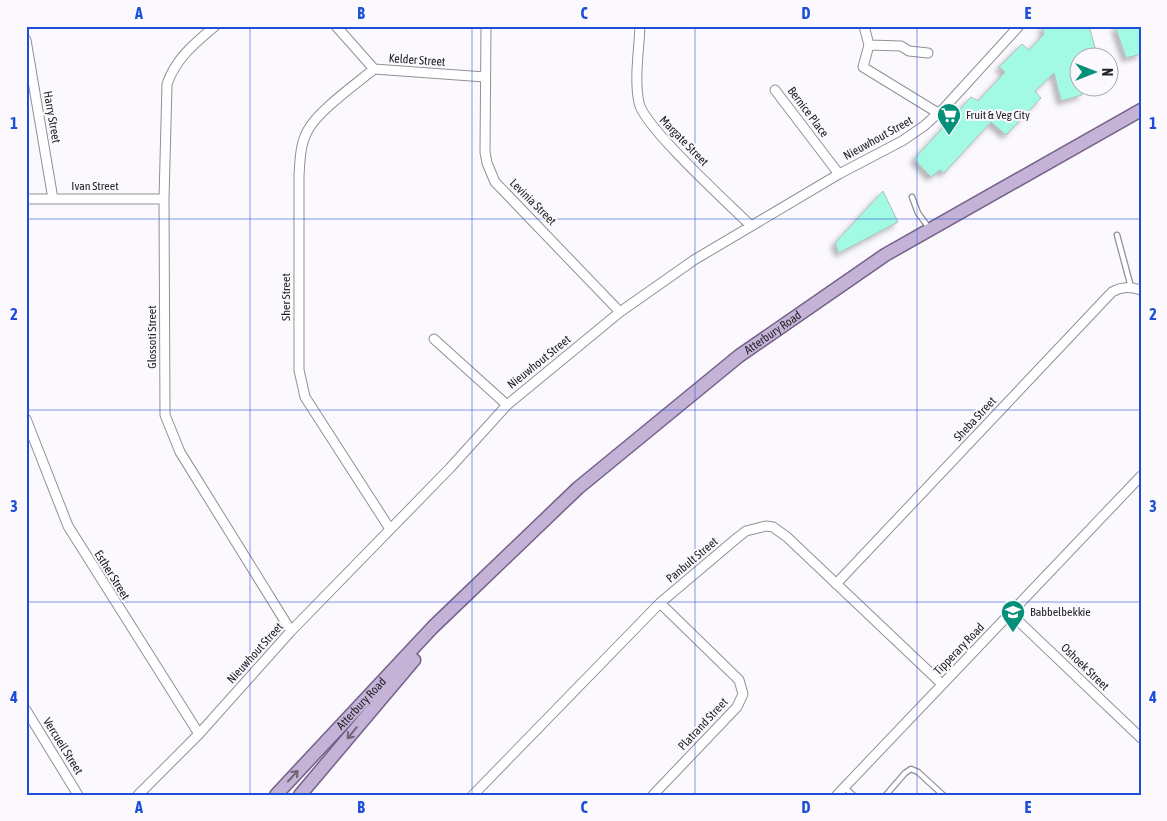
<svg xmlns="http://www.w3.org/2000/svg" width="1167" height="821" viewBox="0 0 1167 821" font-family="'Asap Condensed',sans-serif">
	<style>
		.building { fill: #a2fae4; stroke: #b1bbb8; filter: url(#shadow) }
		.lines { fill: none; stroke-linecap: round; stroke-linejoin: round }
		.service-casing { stroke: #938f97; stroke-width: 7 }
		.minor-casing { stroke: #938f97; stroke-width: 11 }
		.primary-casing { stroke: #746088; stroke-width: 15 }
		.service { stroke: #fff; stroke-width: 4.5 }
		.minor { stroke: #fff; stroke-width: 9 }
		.primary { stroke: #c5b3d7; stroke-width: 12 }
		.oneway { stroke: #6d6476 }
		.grid { fill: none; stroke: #1d4ed8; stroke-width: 1; stroke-opacity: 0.55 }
		.labels { text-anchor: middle; stroke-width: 4; stroke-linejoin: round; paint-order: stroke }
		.street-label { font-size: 12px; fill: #252427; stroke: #fbf9fe }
		.poi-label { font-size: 12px; fill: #252427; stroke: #fbf9fe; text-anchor: start }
		.neatline { fill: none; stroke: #1d4ed8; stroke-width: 2 }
		.grid-label { font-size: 16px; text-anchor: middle; font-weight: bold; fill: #1d4ed8 }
	</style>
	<defs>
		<filter id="shadow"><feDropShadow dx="-4" dy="4" stdDeviation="2.5" flood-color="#0004"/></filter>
	</defs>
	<rect width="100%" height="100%" fill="#fbf9fe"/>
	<path class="building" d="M1042,26H1089L1098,58H1080L1082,95L1061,101L1054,73L1035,91L1041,98L1006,135L991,122L944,173L940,170L931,177L914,159L971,97L978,101L1005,72L999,67L1022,44L1029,50L1044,34Z
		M1115,26H1141V54L1126,58Z
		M883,191L898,222L839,253L835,243Z"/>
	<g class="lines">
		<g class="service-casing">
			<path id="service" d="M912,197L918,213L929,228
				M1117,235L1131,287
				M844,787L853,795
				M886,795L905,773L911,769L918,772L943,795"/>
		</g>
		<g class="minor-casing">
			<path id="minor" d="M215,26C195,43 176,58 167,84L164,199L165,415L180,452L291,631
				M336,26L374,69L485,77
				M486,26L485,152L487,163L495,182L620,312
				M640,26C639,51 634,79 639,103C644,127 729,204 750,225
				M864,26L869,45L863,67L938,113
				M26,40L53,199
				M869,45L901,46L909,51L928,53
				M374,69C356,84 318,111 308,130C300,144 300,160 299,176V370L305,397L390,529
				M775,90L839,174
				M26,199H164
				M434,339L507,405
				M26,419L68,526L199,734
				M836,584L1112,292C1122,286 1131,287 1141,290
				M1011,614L1141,738
				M26,710L78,795
				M138,795L199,734L291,631L450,468L507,405L620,312L694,260L839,174L902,141L924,126L945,107L1019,26
				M473,795L660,603L737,538L746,531L766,526L773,527L787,537L942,684
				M653,795L737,707L743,694L739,680L660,603
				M837,795L1141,476"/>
		</g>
		<g class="primary-casing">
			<g id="primary">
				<path id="s1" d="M276,795L433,627L578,488L739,356L885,255L1141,110"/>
				<path d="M300,795L414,660"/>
			</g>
		</g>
		<use href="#service" class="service"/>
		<use href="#minor" class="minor"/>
		<use href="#primary" class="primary"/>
	</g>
	<defs><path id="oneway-shaft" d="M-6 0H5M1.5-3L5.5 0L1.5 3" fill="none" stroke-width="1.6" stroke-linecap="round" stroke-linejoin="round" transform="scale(1.25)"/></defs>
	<g class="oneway">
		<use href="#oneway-shaft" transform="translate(352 733) rotate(129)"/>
		<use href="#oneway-shaft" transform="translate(293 776) rotate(-47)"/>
	</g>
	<path class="grid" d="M250,26V795M472,26V795M695,26V795M917,26V795M26,219H1141M26,410H1141M26,602H1141"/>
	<defs>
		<g id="supermarket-pin" transform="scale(1.25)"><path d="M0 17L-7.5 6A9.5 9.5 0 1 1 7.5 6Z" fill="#049079" stroke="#fbf9fe"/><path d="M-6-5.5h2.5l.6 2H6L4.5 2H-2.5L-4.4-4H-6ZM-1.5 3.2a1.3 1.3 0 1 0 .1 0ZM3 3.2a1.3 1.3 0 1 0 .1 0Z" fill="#fff"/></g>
		<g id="school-pin" transform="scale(1.25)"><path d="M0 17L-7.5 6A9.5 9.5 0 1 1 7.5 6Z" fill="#049079" stroke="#fbf9fe"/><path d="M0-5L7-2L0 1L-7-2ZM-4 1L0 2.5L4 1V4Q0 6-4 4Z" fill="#fff"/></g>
	</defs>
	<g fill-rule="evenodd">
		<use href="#supermarket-pin" x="949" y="115"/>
		<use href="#school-pin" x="1013" y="612"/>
	</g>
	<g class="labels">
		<g class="street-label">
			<text transform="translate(417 60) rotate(4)" y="4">Kelder Street</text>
			<text transform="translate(808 112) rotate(53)" y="4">Bernice Place</text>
			<text transform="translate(52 117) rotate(80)" y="4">Harry Street</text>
			<text transform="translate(878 138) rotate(-29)" y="4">Nieuwhout Street</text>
			<text transform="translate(684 141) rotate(46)" y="4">Margate Street</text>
			<text x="95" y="190">Ivan Street</text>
			<text transform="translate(533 202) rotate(45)" y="4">Levinia Street</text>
			<text transform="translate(286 297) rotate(-90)" y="4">Sher Street</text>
			<text dy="4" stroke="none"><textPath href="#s1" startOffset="680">Atterbury Road</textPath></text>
			<text transform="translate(152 337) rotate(-90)" y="4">Glossoti Street</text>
			<text transform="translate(539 362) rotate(-39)" y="4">Nieuwhout Street</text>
			<text transform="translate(975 419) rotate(-47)" y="4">Sheba Street</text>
			<text transform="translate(692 560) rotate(-40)" y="4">Panbult Street</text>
			<text transform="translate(112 575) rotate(58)" y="4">Esther Street</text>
			<text transform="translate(959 649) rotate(-46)" y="4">Tipperary Road</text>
			<text transform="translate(255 653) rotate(-48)" y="4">Nieuwhout Street</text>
			<text transform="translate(1085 667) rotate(44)" y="4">Oshoek Street</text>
			<text dy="4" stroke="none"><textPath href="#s1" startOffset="125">Atterbury Road</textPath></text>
			<text transform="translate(703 724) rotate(-47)" y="4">Platrand Street</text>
			<text transform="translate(63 746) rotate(58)" y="4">Vercueil Street</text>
		</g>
		<g class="poi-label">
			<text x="966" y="119">Fruit &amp; Veg City</text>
			<text x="1030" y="616">Babbelbekkie</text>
		</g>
	</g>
	<rect width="1167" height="821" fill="none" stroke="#fbf9fe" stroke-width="55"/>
	<g transform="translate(1094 72) rotate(90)"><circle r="24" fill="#fbf9fe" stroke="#a5a4a8"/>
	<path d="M0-4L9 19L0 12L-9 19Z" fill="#049079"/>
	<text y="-8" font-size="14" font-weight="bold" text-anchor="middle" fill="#252427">N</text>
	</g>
	<rect x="28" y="28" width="1112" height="766" class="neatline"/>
	<g class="grid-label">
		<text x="139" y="19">A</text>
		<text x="361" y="19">B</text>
		<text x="584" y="19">C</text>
		<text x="806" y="19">D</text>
		<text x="1028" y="19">E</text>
		<text x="14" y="129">1</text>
		<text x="1153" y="129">1</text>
		<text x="14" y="320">2</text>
		<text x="1153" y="320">2</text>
		<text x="14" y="512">3</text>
		<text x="1153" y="512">3</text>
		<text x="14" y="703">4</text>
		<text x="1153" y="703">4</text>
		<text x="139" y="813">A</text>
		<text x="361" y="813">B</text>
		<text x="584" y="813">C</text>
		<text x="806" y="813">D</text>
		<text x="1028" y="813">E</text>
	</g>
</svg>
